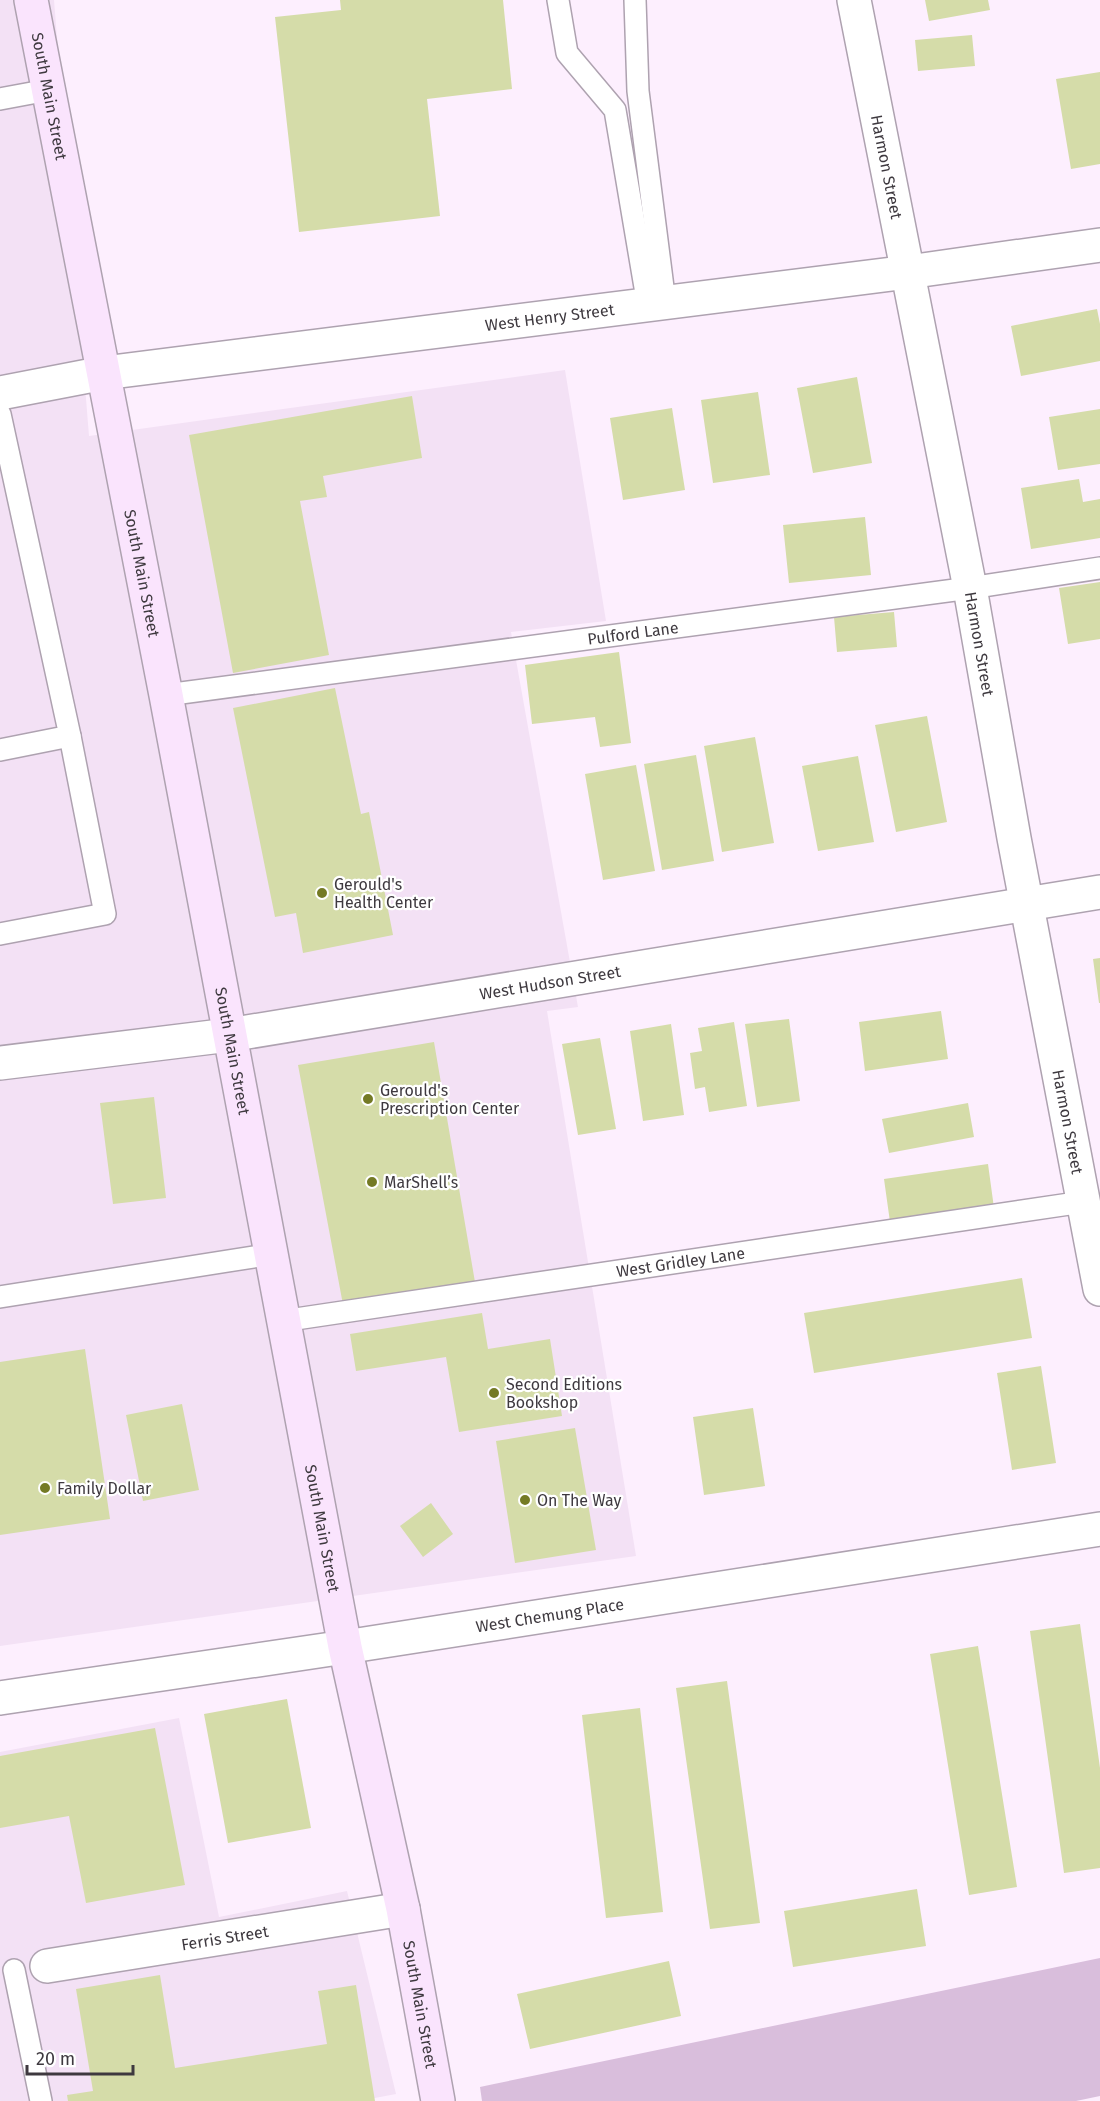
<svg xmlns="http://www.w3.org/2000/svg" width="1100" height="2101" viewBox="0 0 1100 2101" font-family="'Fira Sans',sans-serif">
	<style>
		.built { fill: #f3e1f5 }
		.green { fill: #d9bedc }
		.building { fill: #d5dca9 }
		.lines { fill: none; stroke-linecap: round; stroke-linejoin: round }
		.service-casing { stroke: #aea2b0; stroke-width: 24 }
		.minor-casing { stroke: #aea2b0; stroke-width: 36 }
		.secondary-casing { stroke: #aea2b0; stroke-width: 36 }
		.service { stroke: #fff; stroke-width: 21 }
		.minor { stroke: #fff; stroke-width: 33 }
		.secondary { stroke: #fae4fd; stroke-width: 33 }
		.poi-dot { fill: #747a25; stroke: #fff; stroke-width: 2 }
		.labels { text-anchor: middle; stroke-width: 4.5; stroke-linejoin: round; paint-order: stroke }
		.street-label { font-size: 16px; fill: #3e393f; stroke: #fff }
		.poi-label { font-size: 16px; fill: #3e393f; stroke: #fff; text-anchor: start }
	</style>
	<rect width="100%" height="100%" fill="#fdeffe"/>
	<path class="built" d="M0,0H54L89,436L565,370L606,621L511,632L578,1007L547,1011L636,1556L0,1646Z
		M179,1718L219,1917L347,1891L396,2094L359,2101H0V1752Z"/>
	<path class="green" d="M1100,1958V2096L1076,2101H482L480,2087L494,2084Z"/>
	<path class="building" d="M340,0H503L512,89L427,99L440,216L299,232L275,17L341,10Z
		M925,0H988L990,10L929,21Z
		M972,35L975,66L918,71L915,40Z
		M1100,72V164L1071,169L1056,79Z
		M1097,309L1100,324V361L1021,376L1011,326Z
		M857,377L872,463L813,473L797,388Z
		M758,392L770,475L713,483L701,400Z
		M412,396L422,458L323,476L327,497L300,501L329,655L233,673L189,435Z
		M672,408L685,490L623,500L610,418Z
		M1100,409V464L1058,470L1049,417Z
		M1079,479L1083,502L1100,499V538L1031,549L1021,488Z
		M865,517L871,575L789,583L783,525Z
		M1100,582V639L1068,644L1059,588Z
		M894,612L897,647L837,652L834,617Z
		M619,652L631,743L600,747L595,717L532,724L525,665Z
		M335,688L361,814L369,812L393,935L303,953L296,913L275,917L233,708Z
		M927,716L947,822L896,832L875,725Z
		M755,737L774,843L722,852L704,746Z
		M696,755L714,861L662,870L644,764Z
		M858,756L874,842L818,851L802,766Z
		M636,765L655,871L603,880L585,774Z
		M1100,958V1003H1099L1093,959Z
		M941,1011L948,1059L865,1071L859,1022Z
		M789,1019L800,1101L757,1107L745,1024Z
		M734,1022L747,1106L709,1112L705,1087L695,1089L690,1053L702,1051L698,1028Z
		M671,1024L684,1115L643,1121L630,1031Z
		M600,1038L616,1129L578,1135L562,1044Z
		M434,1042L476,1288L344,1310L298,1065Z
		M154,1097L166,1198L113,1204L100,1103Z
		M968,1103L974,1137L889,1153L882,1119Z
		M988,1164L994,1208L890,1222L884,1179Z
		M1022,1278L1032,1338L814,1373L804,1313Z
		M482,1313L488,1349L550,1339L562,1416L459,1432L446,1357L356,1371L350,1334Z
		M85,1349L110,1519L0,1535V1362Z
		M1041,1366L1056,1463L1012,1470L997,1373Z
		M182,1404L199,1490L143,1501L126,1415Z
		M753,1408L765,1486L704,1495L693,1417Z
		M575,1428L596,1550L515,1563L496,1441Z
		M431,1503L453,1534L423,1557L400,1526Z
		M1080,1624L1100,1768V1868L1064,1873L1030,1631Z
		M978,1646L1017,1887L969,1895L930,1654Z
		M727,1681L760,1923L710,1929L676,1688Z
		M287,1699L311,1828L228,1843L204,1714Z
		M640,1708L663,1912L606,1918L582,1715Z
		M155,1728L185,1885L86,1903L69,1816L0,1828V1756Z
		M917,1889L926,1946L793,1967L784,1911Z
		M669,1961L681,2016L530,2049L517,1994Z
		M160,1975L175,2068L327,2044L318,1991L356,1985L375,2101H68L67,2095L93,2091L76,1989Z"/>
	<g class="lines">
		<g class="service-casing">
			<g id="service">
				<path d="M558,0L567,53L615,110L648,305"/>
				<path d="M635,0L638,91L665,303"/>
				<path d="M0,99L48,90"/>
				<path d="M0,414L70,736L0,750"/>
				<path id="s1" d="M166,695L970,588L1100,568"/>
				<path d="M0,934L105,914L70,736"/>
				<path d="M0,1297L272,1254"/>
				<path id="s2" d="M282,1310L289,1320L1083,1202"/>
				<path d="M14,1970L41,2101"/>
			</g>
		</g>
		<g class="minor-casing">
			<g id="minor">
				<path id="s3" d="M854,0L970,588L1014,838L1100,1289"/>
				<path id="s4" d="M0,393L104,373L908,272L1100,245"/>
				<path id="s5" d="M0,1063L229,1035L1100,892"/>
				<path id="s6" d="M0,1698L345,1647L1100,1529"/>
				<path id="s7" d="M47,1966L403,1909"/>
			</g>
		</g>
		<g class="secondary-casing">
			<g id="secondary">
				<path id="s8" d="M31,0L166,695L345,1647L403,1909L438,2101"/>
			</g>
		</g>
		<use href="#service" class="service"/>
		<use href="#minor" class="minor"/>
		<use href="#secondary" class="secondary"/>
	</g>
	<g class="poi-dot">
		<circle cx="322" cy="893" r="6"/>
		<circle cx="368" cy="1099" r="6"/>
		<circle cx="372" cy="1182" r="6"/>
		<circle cx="494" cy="1393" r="6"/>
		<circle cx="45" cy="1488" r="6"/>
		<circle cx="525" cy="1500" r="6"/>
	</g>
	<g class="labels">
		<g class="street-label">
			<text dy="6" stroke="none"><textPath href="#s8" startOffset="98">South Main Street</textPath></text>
			<text dy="6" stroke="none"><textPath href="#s3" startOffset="170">Harmon Street</textPath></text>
			<text dy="6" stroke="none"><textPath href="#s4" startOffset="555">West Henry Street</textPath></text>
			<text dy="6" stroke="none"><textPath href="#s8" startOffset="584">South Main Street</textPath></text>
			<text dy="6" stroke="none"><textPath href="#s1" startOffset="471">Pulford Lane</textPath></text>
			<text dy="6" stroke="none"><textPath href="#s3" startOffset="656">Harmon Street</textPath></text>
			<text dy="6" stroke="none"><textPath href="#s5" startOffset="556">West Hudson Street</textPath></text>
			<text dy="6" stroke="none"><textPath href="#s8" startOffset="1070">South Main Street</textPath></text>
			<text dy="6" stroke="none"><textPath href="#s3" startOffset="1142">Harmon Street</textPath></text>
			<text dy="6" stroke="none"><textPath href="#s2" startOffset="408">West Gridley Lane</textPath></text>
			<text dy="6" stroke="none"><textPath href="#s8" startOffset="1556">South Main Street</textPath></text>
			<text dy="6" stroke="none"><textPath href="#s6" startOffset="556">West Chemung Place</textPath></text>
			<text dy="6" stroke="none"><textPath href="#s7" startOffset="180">Ferris Street</textPath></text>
			<text dy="6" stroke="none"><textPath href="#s8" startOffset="2042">South Main Street</textPath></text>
		</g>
		<g class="poi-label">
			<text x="334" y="890">Gerould's<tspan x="334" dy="18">Health Center</tspan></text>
			<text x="380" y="1096">Gerould's<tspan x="380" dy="18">Prescription Center</tspan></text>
			<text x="384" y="1188">MarShell’s</text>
			<text x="506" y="1390">Second Editions<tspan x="506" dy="18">Bookshop</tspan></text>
			<text x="57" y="1494">Family Dollar</text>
			<text x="537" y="1506">On The Way</text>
		</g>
	</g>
	<path d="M27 2065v9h106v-9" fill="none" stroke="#3e393f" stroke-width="3"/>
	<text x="36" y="2065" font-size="18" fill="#3e393f" stroke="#ffffff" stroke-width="4.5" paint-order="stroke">20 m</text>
</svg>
